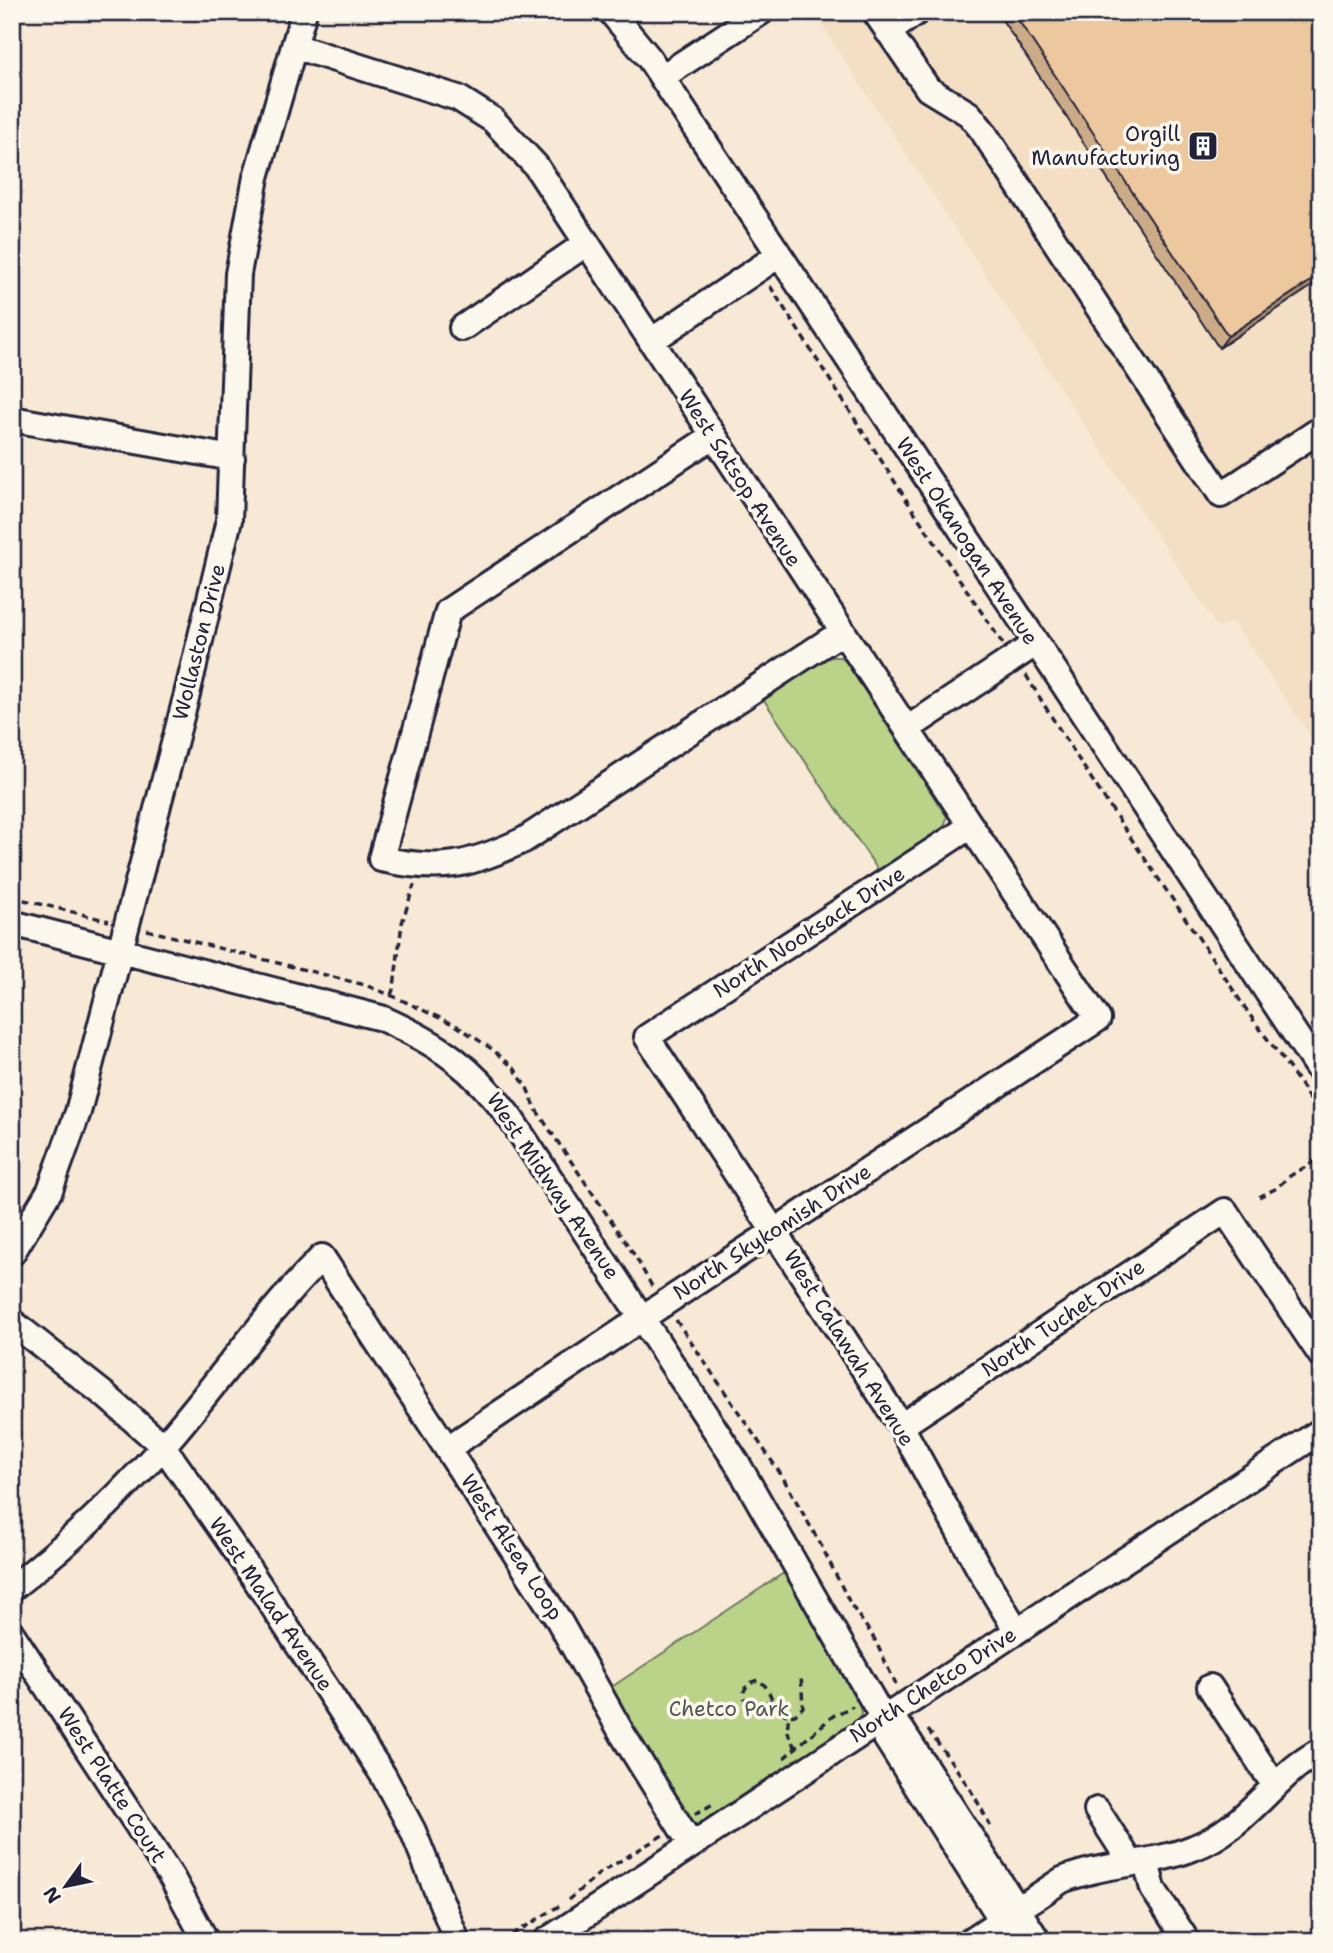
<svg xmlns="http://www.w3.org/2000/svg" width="1333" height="1953" viewBox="0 0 1333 1953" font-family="'Shantell Sans',sans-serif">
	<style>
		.built { fill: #f4dfc4 }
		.green { fill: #bbd389; stroke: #6e7a62; stroke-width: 2 }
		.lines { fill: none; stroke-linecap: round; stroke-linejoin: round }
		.minor-casing { stroke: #22223b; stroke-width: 30 }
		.path { stroke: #22223b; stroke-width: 3.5; stroke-dasharray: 7 5; stroke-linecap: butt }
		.minor { stroke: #fbf7ec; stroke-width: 24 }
		.wall { fill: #ccac88; stroke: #22223b; stroke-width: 2 }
		.shaded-wall { fill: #a68c6f; stroke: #22223b; stroke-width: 2 }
		.building { fill: #edc89e; stroke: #22223b; stroke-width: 2 }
		.labels { text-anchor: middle; stroke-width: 7; stroke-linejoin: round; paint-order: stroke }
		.poi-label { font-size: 21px; fill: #22223b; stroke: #fbf7ec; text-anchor: end }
		.street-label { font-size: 21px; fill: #22223b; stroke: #fbf7ec }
		.park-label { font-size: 21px; fill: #505752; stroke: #fbf7ec }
	</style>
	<rect width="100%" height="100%" fill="#f7e9d5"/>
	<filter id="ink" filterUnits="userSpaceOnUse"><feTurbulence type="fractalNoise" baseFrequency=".0143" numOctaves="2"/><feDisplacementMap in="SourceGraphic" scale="14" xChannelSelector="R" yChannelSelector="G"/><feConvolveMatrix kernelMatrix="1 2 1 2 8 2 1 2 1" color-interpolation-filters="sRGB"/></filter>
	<g filter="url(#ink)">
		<path class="built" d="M813,12H1321V751L1232,620L1218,628Z"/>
		<path class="green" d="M833,657H841L846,662L947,817L943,831L880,873L764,700L826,658Z
			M787,1571L828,1650L860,1705L861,1713L857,1723L704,1825L698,1826L687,1818L610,1688Z"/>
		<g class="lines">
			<g class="minor-casing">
				<path id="minor" d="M611,12L649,58L1321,1073
					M875,12L928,89L969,114L982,130L1221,495L1321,429
					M888,32L917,12
					M294,46L458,98L493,120L536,166L1098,1019L642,1318L448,1448
					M662,77L761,12
					M462,328L587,243
					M651,341L779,255
					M12,419L232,458
					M713,436L448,611L381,859C441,872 468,866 524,840L842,632
					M907,729L1035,644
					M971,826L647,1037L901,1426L980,1570L1017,1631
					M12,923L381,1018C440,1044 472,1067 511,1119L737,1463L883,1718
					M12,1253L50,1190L78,1112L187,694L229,520L238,274L256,177L304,12
					M12,1322L106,1396L163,1446L244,1562L383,1775L413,1831L457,1941
					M901,1426L1225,1211L1321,1355
					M12,1588C67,1545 118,1498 164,1445C218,1383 264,1315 322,1257L558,1619L623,1735L691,1844
					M12,1634L172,1878L206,1941
					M1210,1687L1275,1786
					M1097,1810L1131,1863
					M1146,1862L1153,1889L1187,1941
					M546,1941L1321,1431
					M970,1941L1062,1880C1105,1863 1151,1865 1193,1848C1234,1833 1259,1799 1290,1772C1299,1763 1310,1757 1321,1750
					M1015,1941L886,1738L883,1718L901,1729L1038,1941"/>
			</g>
			<path class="path" d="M770,286L909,504L1003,644
				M1026,675C1094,789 1173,897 1245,1008C1270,1045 1305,1083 1321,1123
				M12,897L109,921
				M147,930L365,985L395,997L457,1026L492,1049L514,1068L527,1088L537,1111L635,1256L653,1288
				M391,995L394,987L402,923L414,885
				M1259,1197L1275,1189L1290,1176L1321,1158
				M676,1320L782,1476L822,1547L851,1605L874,1638L897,1687
				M772,1700C740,1715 735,1685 758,1680C776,1691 766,1706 789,1716
				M928,1730C951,1761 974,1791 990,1826
				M796,1748C788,1737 786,1730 789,1716L795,1715L803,1707L801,1675
				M784,1758L833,1716L853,1706
				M695,1814L713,1804
				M568,1900L600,1873L663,1835
				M502,1941L559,1906"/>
			<use href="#minor" class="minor"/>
		</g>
		<path class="wall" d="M997,12H1321V280L1219,348Z"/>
		<path class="shaded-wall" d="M1321,274V280L1219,348L1228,336Z"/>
		<path class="building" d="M1013,12H1321V274L1228,336Z"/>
	</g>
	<defs>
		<g id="building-square" transform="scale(1.575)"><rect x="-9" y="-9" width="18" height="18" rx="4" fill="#22223b" stroke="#fbf7ec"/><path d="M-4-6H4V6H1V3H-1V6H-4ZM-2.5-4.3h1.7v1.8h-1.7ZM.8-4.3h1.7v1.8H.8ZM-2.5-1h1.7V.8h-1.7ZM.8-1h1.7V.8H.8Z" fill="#fff"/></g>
	</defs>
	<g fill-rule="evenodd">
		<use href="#building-square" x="1203" y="146"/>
	</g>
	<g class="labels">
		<g class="poi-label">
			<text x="1180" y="141">Orgill<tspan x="1180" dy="24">Manufacturing</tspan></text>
		</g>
		<g class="street-label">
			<text transform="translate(740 478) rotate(57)" y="7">West Satsop Avenue</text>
			<text transform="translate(967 541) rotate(57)" y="7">West Okanogan Avenue</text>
			<text transform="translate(199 642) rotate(-76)" y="7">Wollaston Drive</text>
			<text transform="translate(809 932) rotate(-33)" y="7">North Nooksack Drive</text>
			<text transform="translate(553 1186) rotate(56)" y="7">West Midway Avenue</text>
			<text transform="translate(772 1232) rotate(-33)" y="7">North Skykomish Drive</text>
			<text transform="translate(1063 1318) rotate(-34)" y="7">North Tuchet Drive</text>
			<text transform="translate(849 1348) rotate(58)" y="7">West Calawah Avenue</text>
			<text transform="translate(512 1547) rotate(57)" y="7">West Alsea Loop</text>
			<text transform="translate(271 1604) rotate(56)" y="7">West Malad Avenue</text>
			<text transform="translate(933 1685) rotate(-33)" y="7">North Chetco Drive</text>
			<text transform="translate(112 1785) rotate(57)" y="7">West Platte Court</text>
		</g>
		<g class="park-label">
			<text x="729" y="1716">Chetco Park</text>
		</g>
	</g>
	<rect width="1333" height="1953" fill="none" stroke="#fbf7ec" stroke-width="42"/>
	<rect x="21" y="21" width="1291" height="1911" fill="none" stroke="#22223b" stroke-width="2.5" filter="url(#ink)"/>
	<g transform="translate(66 1886) rotate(237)" stroke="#fbf7ec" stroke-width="5" paint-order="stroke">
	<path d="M0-5L12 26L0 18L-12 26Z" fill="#22223b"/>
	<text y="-10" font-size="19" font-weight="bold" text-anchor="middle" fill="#22223b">N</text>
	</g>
</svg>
